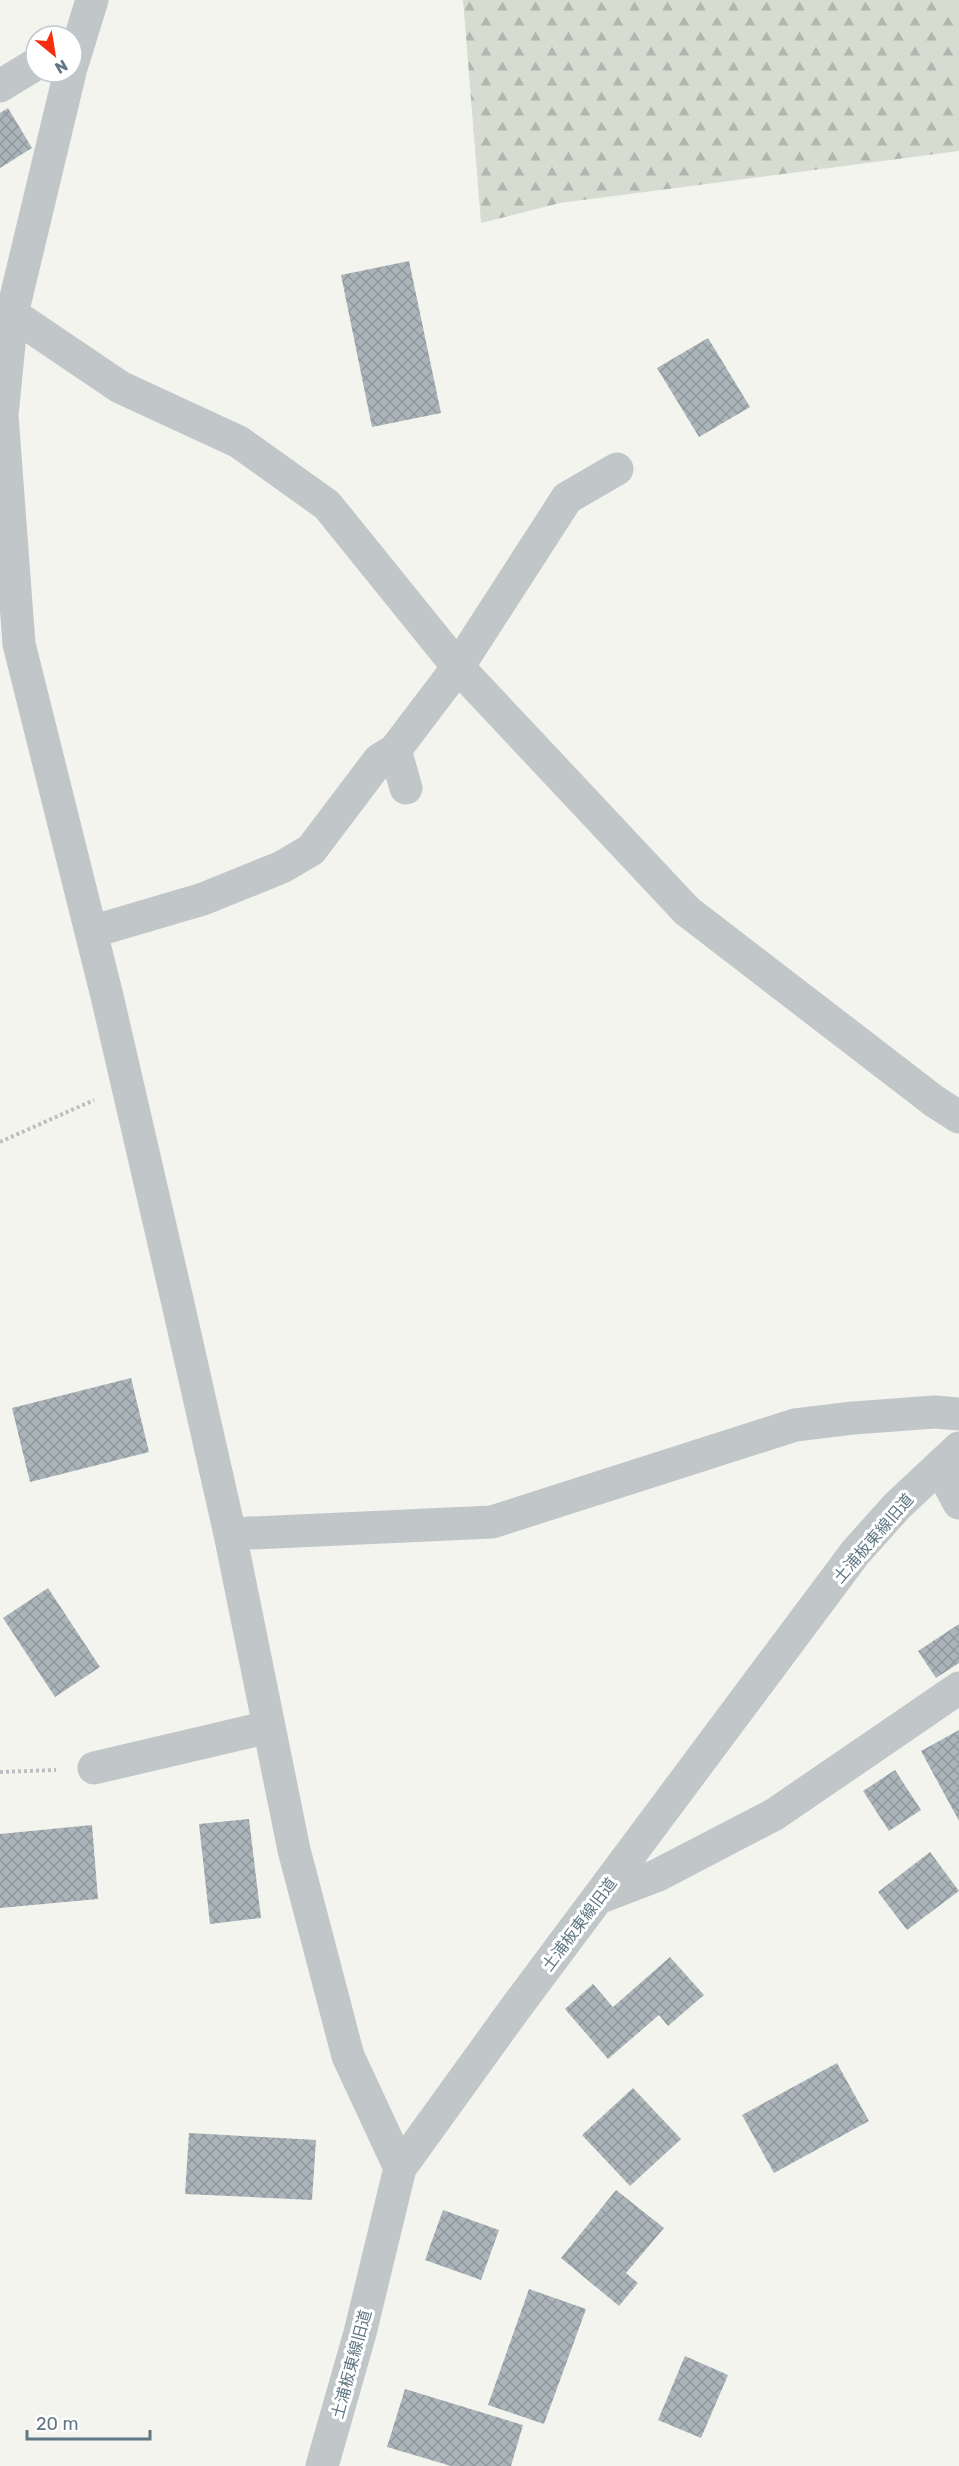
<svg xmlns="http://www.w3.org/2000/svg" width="959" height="2466" viewBox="0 0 959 2466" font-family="Rubik,'Noto Sans JP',sans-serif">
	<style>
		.forest { fill: url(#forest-firs) }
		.building { fill: url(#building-cross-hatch) }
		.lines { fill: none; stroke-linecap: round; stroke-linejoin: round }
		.path { stroke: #bcbfc1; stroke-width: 4; stroke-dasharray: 3 3; stroke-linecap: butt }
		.minor { stroke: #c1c6c9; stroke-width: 33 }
		.labels { text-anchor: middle; stroke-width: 6; stroke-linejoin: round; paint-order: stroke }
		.street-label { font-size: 16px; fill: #607784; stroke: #fff }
	</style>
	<defs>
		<pattern id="forest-firs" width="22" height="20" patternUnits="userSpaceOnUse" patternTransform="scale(1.5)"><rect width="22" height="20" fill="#d6dcd0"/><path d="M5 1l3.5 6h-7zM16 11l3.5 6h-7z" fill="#b1b7ae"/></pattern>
		<pattern id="building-cross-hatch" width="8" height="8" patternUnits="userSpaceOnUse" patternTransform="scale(1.5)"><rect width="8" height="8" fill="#abb5b9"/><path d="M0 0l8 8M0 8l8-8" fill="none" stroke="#8f989c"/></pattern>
	</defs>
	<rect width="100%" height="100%" fill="#f4f4ef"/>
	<path class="forest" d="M463,0H959V151L560,203L481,223Z"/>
	<path class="building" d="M8,108L32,148L0,168V113Z
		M409,261L441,413L372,427L341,275Z
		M708,338L750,407L699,437L657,368Z
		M131,1378L149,1452L30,1482L12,1408Z
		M48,1588L100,1667L55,1697L3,1618Z
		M959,1624V1663L936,1678L918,1651Z
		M959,1730V1821L921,1751Z
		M895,1770L921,1810L889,1831L863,1791Z
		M249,1819L261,1918L210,1924L199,1824Z
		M92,1825L98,1899L0,1908V1834Z
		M930,1852L959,1891L907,1930L878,1892Z
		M670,1957L704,1995L668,2026L659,2015L608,2059L565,2009L593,1984L613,2007Z
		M837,2063L869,2121L774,2173L742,2115Z
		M633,2088L681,2139L630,2186L582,2135Z
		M189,2133L316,2140L312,2200L185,2194Z
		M616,2190L664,2228L626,2273L638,2283L619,2306L561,2258Z
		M443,2210L499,2230L481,2280L425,2260Z
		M529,2289L586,2309L544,2424L488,2405Z
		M685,2356L728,2375L701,2438L658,2420Z
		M405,2389L523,2425L511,2466H451L387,2447Z"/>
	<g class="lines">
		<path class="path" d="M0,1142L94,1100
			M0,1772L56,1770"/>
		<path class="minor" d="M72,65L92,0
			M70,72L12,314L2,415L19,644L107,996L176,1295L230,1534L294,1850L348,2056L400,2168
			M0,86L36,64
			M12,314L120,387L239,442L327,505L458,667L687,911L934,1101L959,1117
			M406,788L395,750L458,667L567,498L617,469
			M91,932L203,899L282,867L311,850L379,760L395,750
			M940,1467L959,1503
			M230,1534L492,1522L795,1425L853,1418L935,1412L959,1414
			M94,1768L269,1727
			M598,1898L658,1875L775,1814L959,1688
			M322,2466L360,2333L400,2168L514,2010L855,1553L897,1506L959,1448"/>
	</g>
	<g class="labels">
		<g class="street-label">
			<text transform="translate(873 1538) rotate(-49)" y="6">土浦板東線旧道</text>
			<text transform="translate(579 1924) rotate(-53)" y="6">土浦板東線旧道</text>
			<text transform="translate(351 2364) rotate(-75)" y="6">土浦板東線旧道</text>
		</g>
	</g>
	<g transform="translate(54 54) rotate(150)"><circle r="28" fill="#ffffff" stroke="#bfc9ce" stroke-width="1.5"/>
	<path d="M0-4.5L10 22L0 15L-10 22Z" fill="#f52d0e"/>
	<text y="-9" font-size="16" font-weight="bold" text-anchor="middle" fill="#607784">N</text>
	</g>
	<path d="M27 2430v9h123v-9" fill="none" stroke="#607784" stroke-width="3"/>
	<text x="36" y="2430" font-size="18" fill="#607784" stroke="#ffffff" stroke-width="4.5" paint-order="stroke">20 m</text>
</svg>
